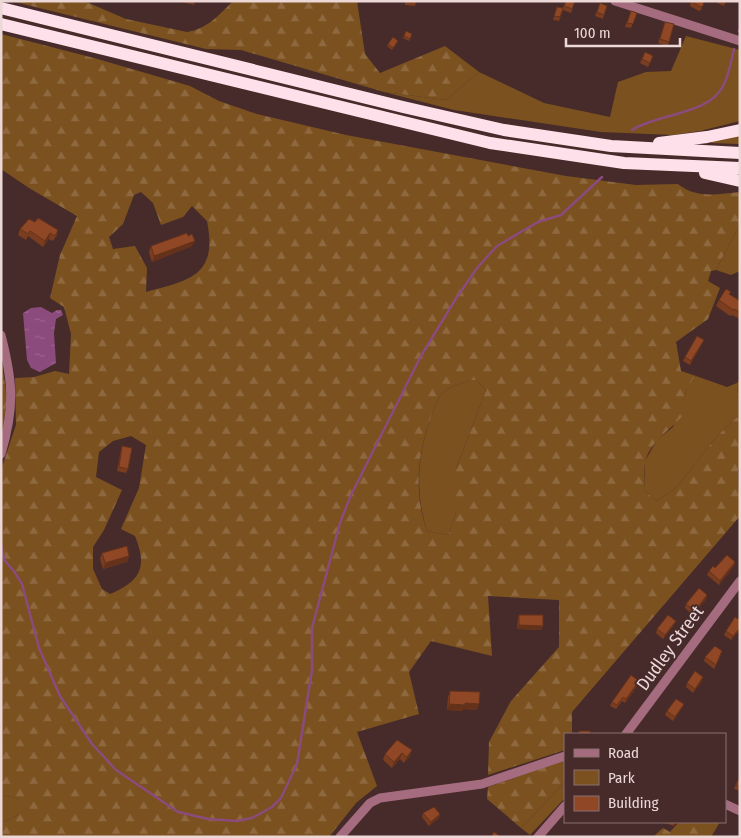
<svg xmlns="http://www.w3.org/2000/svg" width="741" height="838" viewBox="0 0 741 838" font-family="'Fira Sans Condensed',sans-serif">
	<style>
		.green { fill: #7b511f }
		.forest { fill: url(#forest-firs); fill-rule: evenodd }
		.water { fill: url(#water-ripples) }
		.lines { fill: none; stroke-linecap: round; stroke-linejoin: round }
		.stream { stroke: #8b4b7d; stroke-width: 2.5 }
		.minor { stroke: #a56c7f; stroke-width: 9 }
		.highway { stroke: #fde0e9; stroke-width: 12 }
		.wall { fill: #7b3d20 }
		.shaded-wall { fill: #64321a }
		.building { fill: #8f4725; stroke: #64321a }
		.labels { text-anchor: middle; stroke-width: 4; stroke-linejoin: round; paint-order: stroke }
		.street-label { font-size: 18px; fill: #ebd8d7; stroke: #472b2a }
	</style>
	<defs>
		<pattern id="forest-firs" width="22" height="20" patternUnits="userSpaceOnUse" patternTransform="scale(1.25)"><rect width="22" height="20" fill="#7b511f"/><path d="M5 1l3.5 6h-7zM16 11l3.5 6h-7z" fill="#8e693f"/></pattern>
		<pattern id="water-ripples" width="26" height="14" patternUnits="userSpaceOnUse" patternTransform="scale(1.25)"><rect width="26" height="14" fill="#8b4b7d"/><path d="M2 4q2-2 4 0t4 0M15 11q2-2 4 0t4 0" fill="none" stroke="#9c648f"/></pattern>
	</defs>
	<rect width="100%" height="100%" fill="#472b2a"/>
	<path class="green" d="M686,36L740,50V121L700,131L673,135L601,132L454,110L384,92L446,100L479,72L544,103L610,117L618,82L646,72L671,71Z
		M740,135V144L711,143L712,141Z
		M740,224V271L731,275L716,270Z
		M696,376L727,387L737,383L739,415L717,436L676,488L657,501L644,490L645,461L657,440L673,427L688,386Z
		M470,380H476L486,390L456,469V513L448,535L427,531C415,493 417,455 431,418C434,411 436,402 440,396C447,387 460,384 470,380Z
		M565,782V798L530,835L521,828Z
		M1,791L2,795L20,799V814L1,823Z"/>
	<path class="forest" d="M11,1H84L126,19L187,32C207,29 219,15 233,1H357L365,54L380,73L445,46L479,72L446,100L384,92L241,50L206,49Z
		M1,34L94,58L190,86L219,101L257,114L346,135L566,176L636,185L678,184C696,199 718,194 740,192V224L716,270L711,271L708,281L720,288L708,319L676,342L681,371L696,376C685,389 682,398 684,414C671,430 649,442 645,463C644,471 644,481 644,490L657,501L676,488L717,436L739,415L737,383L740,379V465L738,470L740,516L572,712V734H565V750L488,775L489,742L511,701L559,647V600L488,596L492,656L431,641L409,672L419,714L357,732L377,786L356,803L329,837H1V823L20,814V799L2,795L1,791V470L16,425L15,378L34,377L55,371L69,374L71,334L64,307L50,298L60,255L77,216L29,188L1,169ZM141,192L153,203L161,225L183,217L192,206L207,221C218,276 190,280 146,292L147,268L135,246L113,249L109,237L123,224L134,195ZM470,380H476L486,390L456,469V513L448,535L427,531C414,494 417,454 431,418C434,411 436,402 440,396C447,387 460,384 470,380ZM131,436L146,445L139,488L121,529L135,536C148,568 140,581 110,594L102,589L93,569V547L104,530L122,490L96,477L99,452L113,441Z
		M1,357L7,398L1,444Z
		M565,760V782L521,828L487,799L488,787Z
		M679,822H720L711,837H653L663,828L670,832Z"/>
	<path class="water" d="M41,307L52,313L57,310H61L63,315L56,319L54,333L56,363L40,372L31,368L27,360L23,313L31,308Z"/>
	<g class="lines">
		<path class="stream" d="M739,31L740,29
			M632,130C658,113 709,115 723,86C729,75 731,62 734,49
			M1,544L4,560L14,571L22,584L39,648L60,696L92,744L116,770L178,812L208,819L237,821L252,818L272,807L281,798L297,764L312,670V628L340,523L351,495L421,356L455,300L477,268L497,246L538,222L561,215L602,177"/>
		<path class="minor" d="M615,1L740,41
			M1,335C13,382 15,406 1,454
			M626,734L740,581
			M725,804L740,811
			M340,837L370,803L380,798L482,784L565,756
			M538,837L565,806"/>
		<path class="highway" d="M1,8L403,107L504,130L611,146L740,153
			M1,24L490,143L624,163L740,168
			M659,143L707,137L740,130
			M705,173L740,181"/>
	</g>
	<path class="wall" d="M179,1H195L194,5Z
		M405,1H416L415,6L405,5Z
		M566,1H575L571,13L563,10L559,21L553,20L557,7L563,8Z
		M691,1H704L701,10L699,11L690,6Z
		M718,1H726L724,6L717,3Z
		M600,3L607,6L603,19L595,16Z
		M631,11L637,13L631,28L625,27Z
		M665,22L669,42L667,46L658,43Z
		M406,31L412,34L409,41L403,38Z
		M398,41L392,50L387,46L388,44Z
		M645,52L653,56L648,67L640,63Z
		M35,222L58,230L57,235L53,241L49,239L43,247L28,236L26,240L18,235L20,229Z
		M151,246H192L152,262L149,252Z
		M730,295L740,301V319L732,315L730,316L716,306L719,300Z
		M704,340L702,344L690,365L683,361L685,357Z
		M122,446L128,469L126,473L117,471L121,450Z
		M102,553L129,556L127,562L103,569L100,559Z
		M735,562L734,566L719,585L707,575L709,571Z
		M707,595L706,599L693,615L685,608L686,604Z
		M519,615L543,626L541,630L517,629L518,619Z
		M738,619L740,630L731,640L724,635L726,631Z
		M674,625L663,639L656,633L657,629Z
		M721,655L714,669L704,661L705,657Z
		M639,681L638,685L625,703L622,701L616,709L610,706L612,702Z
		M702,681L693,693L686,687L687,683Z
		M450,691L479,704L477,710L463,709V711L447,710L448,697Z
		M684,704L682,708L673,721L665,715L667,711Z
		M397,740L410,756L404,763L400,759L392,768L383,760L385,754Z
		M740,775V791L734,789Z
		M423,813L440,814L439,818L429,826L422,817Z
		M662,822H676L674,826Z"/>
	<path class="shaded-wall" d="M50,233L49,239L43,247L45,241Z
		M195,241L192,246L152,262L154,256Z
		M704,340L702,344L690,365L691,361Z
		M129,556L127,562L103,569L105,563Z
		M735,562L734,566L719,585L720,581Z
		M707,595L706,599L693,615L695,611Z
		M676,621L674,625L663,639L665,635Z
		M519,625L543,626L541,630L517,629Z
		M740,628V630L731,640L733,636Z
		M703,677L702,681L693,693L695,689Z
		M639,681L638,685L625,703L626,699Z
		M465,703L479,704L477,710L463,709V711L447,710L449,704Z
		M684,704L682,708L673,721L675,717Z
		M412,750L410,756L404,763L407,757Z
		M402,753L400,759L392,768L394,762Z
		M440,814L439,818L429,826L431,822Z"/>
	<path class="building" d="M566,1H575L572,9L564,6Z
		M692,1H704L703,6L700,7Z
		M600,3L607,6L604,15L597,12Z
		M557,7L563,8L560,17L554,16Z
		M631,11L637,13L633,24L627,23Z
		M665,22L674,24L669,42L660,39Z
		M406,31L412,34L410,39L404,36Z
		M393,37L398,41L393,48L388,44Z
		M645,52L653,56L650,63L642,59Z
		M38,218L58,230L55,236L50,233L45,241L30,231L28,234L20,229L29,219L35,222Z
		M187,233L188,236L192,234L195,241L154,256L151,246Z
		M726,289L731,292L729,294L740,301V312L734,309L733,310L719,300Z
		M697,336L704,340L691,361L685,357Z
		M122,446L132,448L128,469L119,467Z
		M127,546L129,556L105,563L102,553Z
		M727,555L735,562L720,581L709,571L713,566L715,568Z
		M699,588L707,595L695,611L686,604Z
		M519,615H543V626L519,625Z
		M668,615L676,621L665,635L657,629Z
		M740,616V628L733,636L726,631L735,617L738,619Z
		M715,646L722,651L716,665L705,657Z
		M695,671L703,677L695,689L687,683Z
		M631,675L639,681L626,699L623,697L617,705L612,702Z
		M450,691L480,692L479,704L465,703V705L449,704Z
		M676,699L684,704L675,717L667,711Z
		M579,731H590V734H579Z
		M397,740L412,750L407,757L402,753L394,762L385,754Z
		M740,776V786L736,785Z
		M434,807L440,814L431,822L423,813Z
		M494,832L501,837H491Z"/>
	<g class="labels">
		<g class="street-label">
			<text transform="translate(670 648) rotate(-54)" y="6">Dudley Street</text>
		</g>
	</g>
	<rect width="741" height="838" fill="none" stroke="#ebd8d7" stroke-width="5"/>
	<rect x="564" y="733" width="162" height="90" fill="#472b2a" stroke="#89706f"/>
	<rect x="574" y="749" width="25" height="8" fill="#a56c7f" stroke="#89706f"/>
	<text x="608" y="758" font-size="15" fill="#ebd8d7">Road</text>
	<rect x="574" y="770" width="25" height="15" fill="#7b511f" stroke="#89706f"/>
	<text x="608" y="783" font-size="15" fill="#ebd8d7">Park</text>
	<rect x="574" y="796" width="25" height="15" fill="#8f4725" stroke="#89706f"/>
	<text x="608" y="808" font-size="15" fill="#ebd8d7">Building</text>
	<path d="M566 38v8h114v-8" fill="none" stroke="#ebd8d7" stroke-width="2.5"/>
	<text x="574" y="38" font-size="15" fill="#ebd8d7" stroke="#472b2a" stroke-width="4" paint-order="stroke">100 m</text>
</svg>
